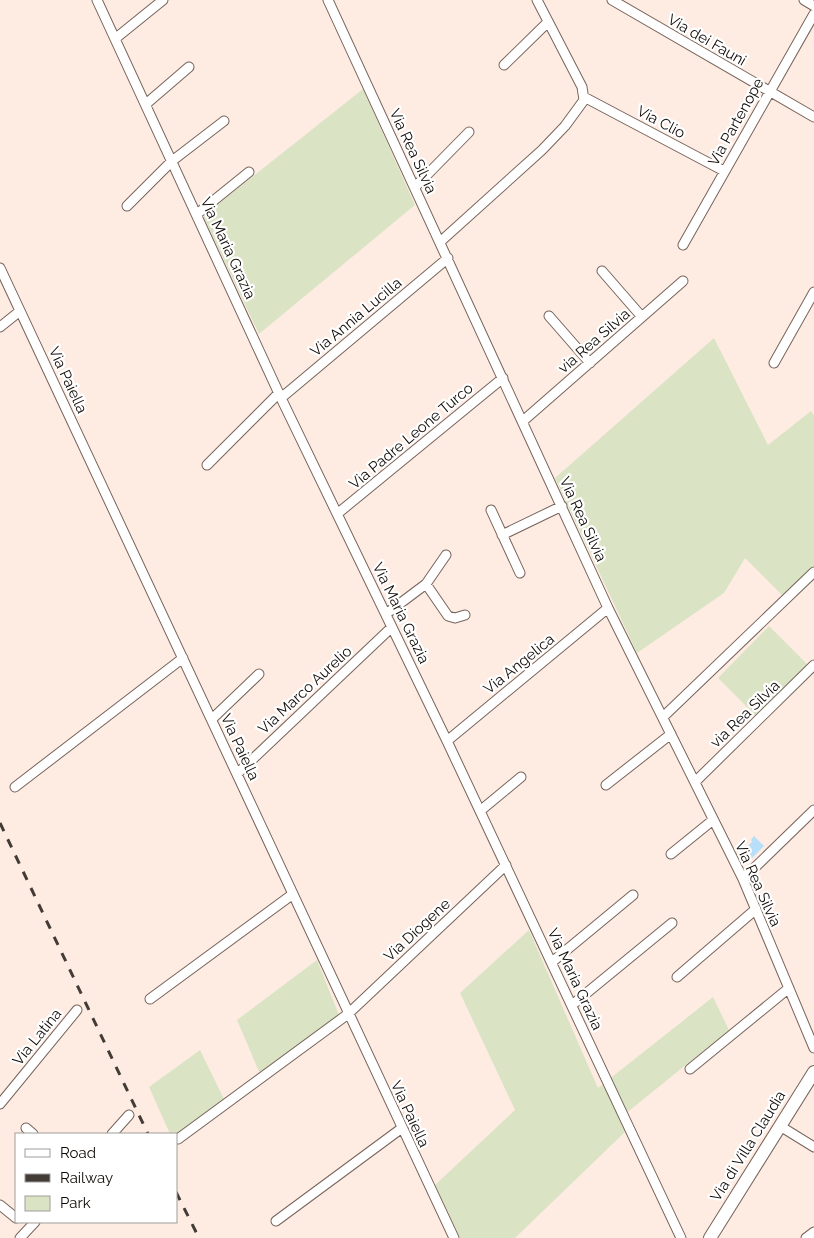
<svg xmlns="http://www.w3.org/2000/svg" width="814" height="1238" viewBox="0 0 814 1238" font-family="Raleway,sans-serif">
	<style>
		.green { fill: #dae4c4 }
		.water { fill: #b8dffa }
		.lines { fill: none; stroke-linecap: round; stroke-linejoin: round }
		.street-casing { stroke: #77645b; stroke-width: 11 }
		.secondary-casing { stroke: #77645b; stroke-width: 14 }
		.street { stroke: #fff; stroke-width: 9 }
		.secondary { stroke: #fff; stroke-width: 12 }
		.rail { stroke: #433b36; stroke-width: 3; stroke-dasharray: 9 9; stroke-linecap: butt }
		.labels { text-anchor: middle; stroke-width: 4.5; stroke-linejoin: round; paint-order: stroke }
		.street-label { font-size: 15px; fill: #100a06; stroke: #fff }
	</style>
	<rect width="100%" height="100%" fill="#feece3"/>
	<path class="green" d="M363,89L415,205L259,334L203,216Z
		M714,338L768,445L811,411L814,415V567L783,596L745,558L724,593L637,653L555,478Z
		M769,626L808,665L756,716L718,678Z
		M529,930L598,1088L713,997L729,1030L619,1119L625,1132L515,1238H460L435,1185L515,1110L460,993Z
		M317,960L339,1015L260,1074L237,1020Z
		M200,1050L224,1099L176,1135L170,1134L149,1087Z"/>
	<path class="water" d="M754,836L764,846L751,859L743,851L752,842L751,840Z"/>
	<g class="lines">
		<g class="street-casing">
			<path id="street" d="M97,0L281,398L447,741L681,1238
				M328,0L608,608L743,879L814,1048
				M612,0L814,117
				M804,0L814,6
				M116,38L163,0
				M504,65L548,22
				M584,97L724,171
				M146,104L189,67
				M415,187L469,132
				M127,206L172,161L224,121
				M197,214L249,172
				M440,242L542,150L565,126L584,100L582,87L537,0
				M683,245L814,14
				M0,268L454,1238
				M602,271L642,317
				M549,316L590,363
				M0,327L20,311
				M774,363L814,292
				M281,398L448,258
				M523,421L683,281
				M207,465L279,393
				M491,510L520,573
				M337,514L503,378
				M502,535L562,506
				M426,584L448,616L455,618L465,615
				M386,614L426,584L446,555
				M663,717L814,572
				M212,719L259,674
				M447,741L608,608
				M238,773L392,627
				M695,782L814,665
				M606,785L671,734
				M15,787L183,658
				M480,811L521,777
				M671,854L713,820
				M743,879L814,810
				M552,962L633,895
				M677,977L756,909
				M150,999L293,894
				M572,1005L672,923
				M690,1069L789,988
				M0,1104L77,1010
				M780,1126L814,1147
				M26,1128L33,1134
				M112,1134L129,1115
				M178,1139L348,1014L506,865
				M0,1205L16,1218
				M276,1221L402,1128
				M20,1238L35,1222
				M806,1238L814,1232"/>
		</g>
		<g class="secondary-casing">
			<path id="secondary" d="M710,1238L814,1072"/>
		</g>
		<use href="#street" class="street"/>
		<use href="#secondary" class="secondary"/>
		<path class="rail" d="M0,823L148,1134
			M176,1192L199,1238"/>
	</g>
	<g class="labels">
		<g class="street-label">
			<text transform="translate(707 40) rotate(30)" y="5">Via dei Fauni</text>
			<text transform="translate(661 122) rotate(28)" y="5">Via Clio</text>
			<text transform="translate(736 122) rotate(-61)" y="5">Via Partenope</text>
			<text transform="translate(413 151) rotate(65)" y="5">Via Rea Silvia</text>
			<text transform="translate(228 248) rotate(65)" y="5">Via Maria Grazia</text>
			<text transform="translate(356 317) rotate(-40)" y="5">Via Annia Lucilla</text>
			<text transform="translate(594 341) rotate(-41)" y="5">via Rea Silvia</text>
			<text transform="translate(68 380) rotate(65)" y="5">Via Paiella</text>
			<text transform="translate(411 436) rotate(-40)" y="5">Via Padre Leone Turco</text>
			<text transform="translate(583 519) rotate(65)" y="5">Via Rea Silvia</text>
			<text transform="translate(401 613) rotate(64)" y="5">Via Maria Grazia</text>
			<text transform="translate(519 664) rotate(-39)" y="5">Via Angelica</text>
			<text transform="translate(305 690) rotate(-43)" y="5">Via Marco Aurelio</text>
			<text transform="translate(745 714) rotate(-44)" y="5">via Rea Silvia</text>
			<text transform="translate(240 747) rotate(65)" y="5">Via Paiella</text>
			<text transform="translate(758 884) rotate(66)" y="5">Via Rea Silvia</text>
			<text transform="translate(417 930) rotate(-43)" y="5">Via Diogene</text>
			<text transform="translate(575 979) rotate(65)" y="5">Via Maria Grazia</text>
			<text transform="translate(37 1037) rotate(-51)" y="5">Via Latina</text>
			<text transform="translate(410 1114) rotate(65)" y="5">Via Paiella</text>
			<text transform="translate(748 1146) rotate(-58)" y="5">Via di Villa Claudia</text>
		</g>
	</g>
	<rect x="15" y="1133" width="162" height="90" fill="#ffffff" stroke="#9f9d9b"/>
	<rect x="25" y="1149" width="25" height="8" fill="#ffffff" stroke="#9f9d9b"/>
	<text x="60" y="1158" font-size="15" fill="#100a06">Road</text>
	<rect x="25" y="1174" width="25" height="8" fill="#433b36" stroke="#9f9d9b"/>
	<text x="60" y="1183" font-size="15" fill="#100a06">Railway</text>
	<rect x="25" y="1196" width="25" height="15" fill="#dae4c4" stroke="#9f9d9b"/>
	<text x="60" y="1208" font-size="15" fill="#100a06">Park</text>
</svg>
